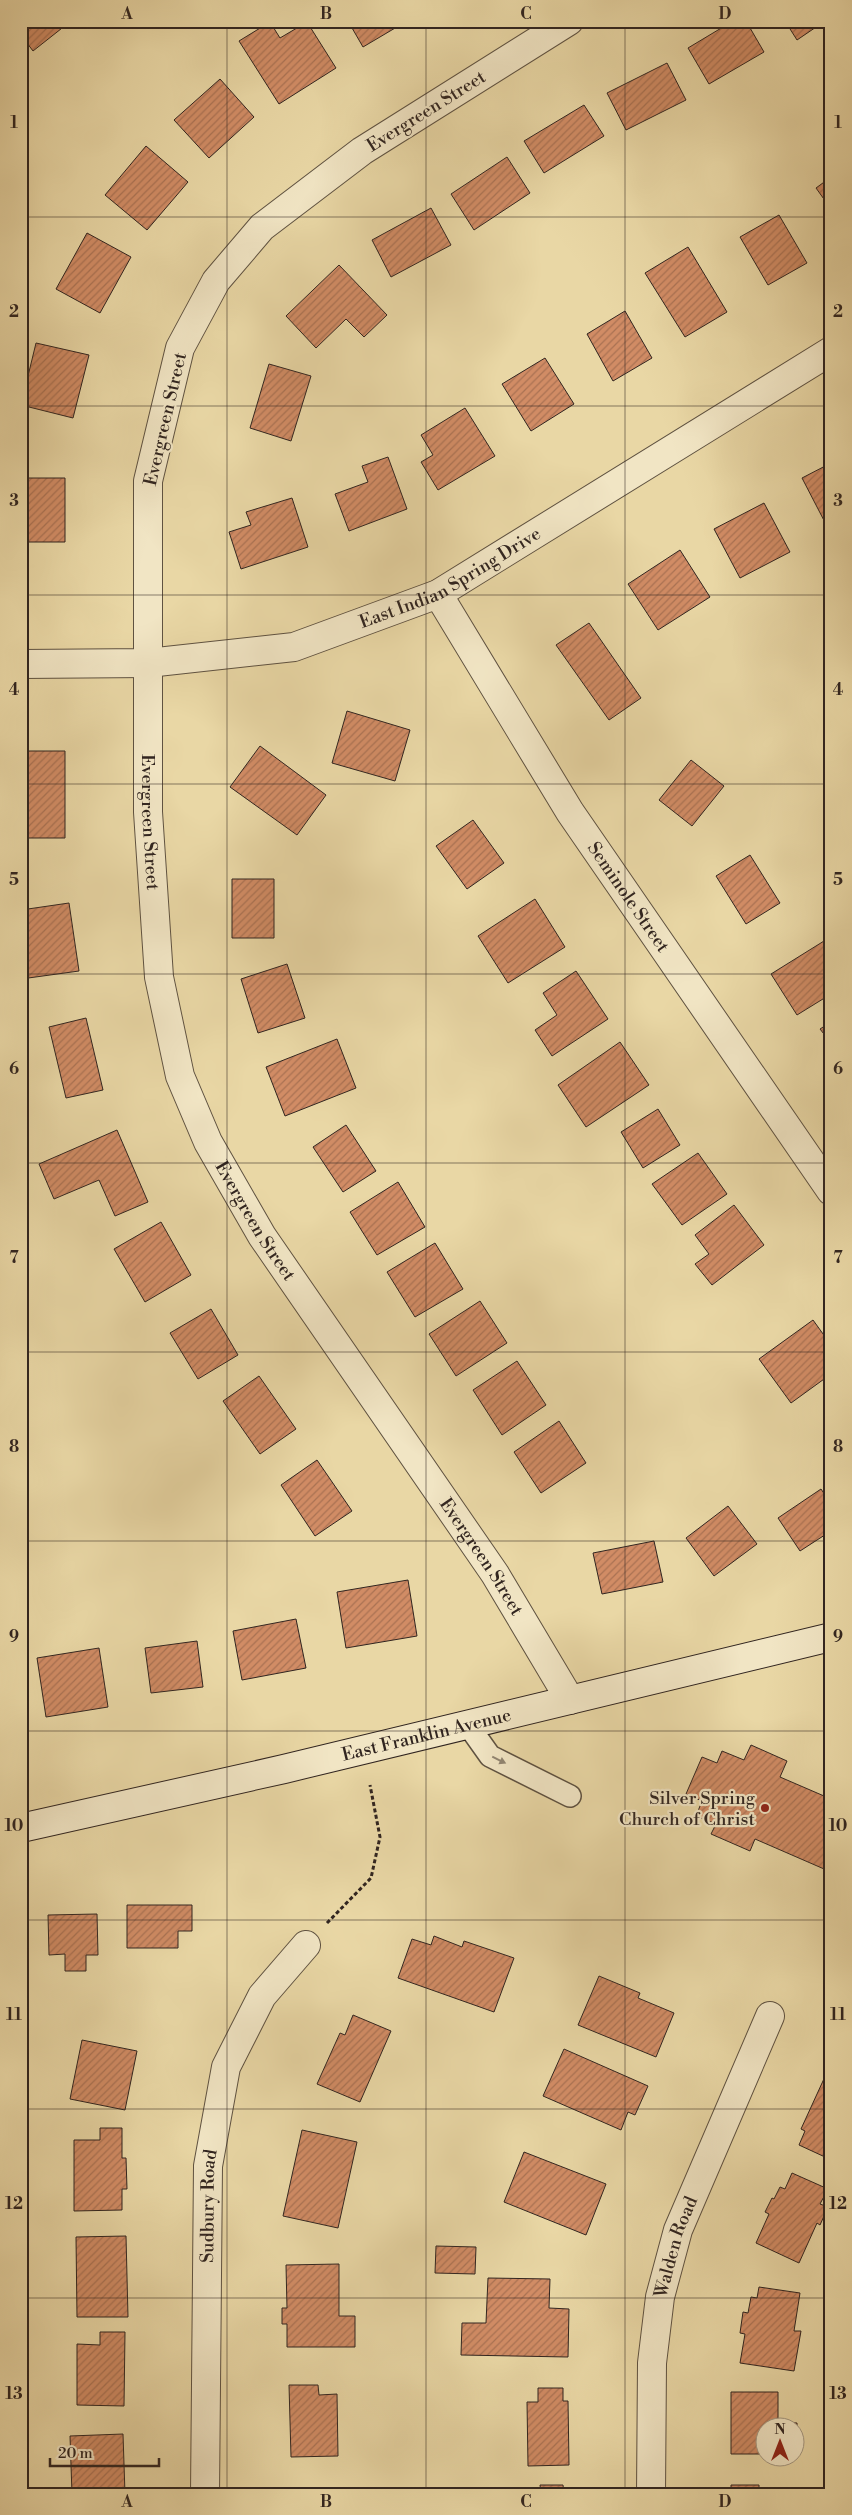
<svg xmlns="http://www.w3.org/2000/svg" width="852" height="2515" viewBox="0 0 852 2515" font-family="'Libre Bodoni',serif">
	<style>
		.building { fill: url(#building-hatch); stroke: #312520 }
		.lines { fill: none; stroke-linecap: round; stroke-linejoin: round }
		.lane-casing { stroke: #5f5241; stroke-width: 24 }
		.street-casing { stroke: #5f5241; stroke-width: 30 }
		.secondary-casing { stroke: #312520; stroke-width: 30 }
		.path { stroke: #312520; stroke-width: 3; stroke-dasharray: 4 2.5; stroke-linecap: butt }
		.lane { stroke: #f1e5c4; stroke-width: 21 }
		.street { stroke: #f1e5c4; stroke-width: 28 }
		.secondary { stroke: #f1e5c4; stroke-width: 28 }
		.oneway { fill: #918572 }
		.grid { fill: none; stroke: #312520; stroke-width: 1; stroke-opacity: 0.55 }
		.poi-dot { fill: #8f2418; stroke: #f1e5c4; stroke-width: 2 }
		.labels { text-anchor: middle; stroke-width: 4.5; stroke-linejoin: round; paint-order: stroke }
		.street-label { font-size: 18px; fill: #312520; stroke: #f1e5c4 }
		.poi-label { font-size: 18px; fill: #312520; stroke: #f1e5c4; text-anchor: end }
		.neatline { fill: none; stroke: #312520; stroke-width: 2 }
		.grid-label { font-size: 16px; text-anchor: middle; font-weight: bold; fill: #312520 }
	</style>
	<defs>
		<pattern id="building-hatch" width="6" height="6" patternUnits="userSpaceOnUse" patternTransform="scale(1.25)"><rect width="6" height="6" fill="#d18c65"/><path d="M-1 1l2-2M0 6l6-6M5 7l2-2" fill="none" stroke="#aa7253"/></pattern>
	</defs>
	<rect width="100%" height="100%" fill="#e9d7a5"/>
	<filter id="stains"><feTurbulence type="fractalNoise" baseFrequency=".004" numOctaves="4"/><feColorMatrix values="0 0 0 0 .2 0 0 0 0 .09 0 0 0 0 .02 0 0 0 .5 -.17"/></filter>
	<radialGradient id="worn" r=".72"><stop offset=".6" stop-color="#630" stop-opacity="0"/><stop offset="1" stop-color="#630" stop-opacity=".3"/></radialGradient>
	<path class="building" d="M21,21H71L33,51L21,35Z
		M348,21H407L363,47Z
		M733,21H746L764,52L709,84L688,48Z
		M785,21H825L797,40Z
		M270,22L280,38L307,22L336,68L279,104L239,41Z
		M667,63L686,100L626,130L607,93Z
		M220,79L254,117L209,158L174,120Z
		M584,105L604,136L544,173L524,141Z
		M146,146L188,182L147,230L105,195Z
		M507,157L530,193L474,230L451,194Z
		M831,177V209L816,188Z
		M431,208L451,245L391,277L372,240Z
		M779,215L807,263L768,285L740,237Z
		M87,233L131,257L100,313L56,289Z
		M688,247L727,312L685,337L645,273Z
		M339,265L387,315L364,337L346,319L316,348L286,316Z
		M625,311L652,358L613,381L587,334Z
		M36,343L89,355L73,418L21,405Z
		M545,358L574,404L531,431L502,384Z
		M269,364L311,376L291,441L250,428Z
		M465,408L495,456L438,490L421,462L433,455L421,435Z
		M388,457L407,509L349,531L335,494L368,482L362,466Z
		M831,463V534L802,478Z
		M21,478H65V542H21Z
		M292,498L308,547L241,569L229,532L251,525L246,512Z
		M764,503L790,552L740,578L714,529Z
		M680,550L710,597L658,630L628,584Z
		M589,623L641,698L609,720L556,645Z
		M347,711L410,730L395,781L332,763Z
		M260,746L326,795L297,835L230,787Z
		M21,751H65V838H21Z
		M691,760L724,786L692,826L659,800Z
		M473,820L504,863L467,889L436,846Z
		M750,855L780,903L746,924L716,876Z
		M232,879H274V938H232Z
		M535,899L565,947L508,983L478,936Z
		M69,903L79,971L21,979V910Z
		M824,941L831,953V994L797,1015L771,974Z
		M287,964L305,1018L258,1033L241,979Z
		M576,971L608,1019L552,1056L535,1030L557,1015L543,993Z
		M86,1018L103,1090L66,1098L49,1027Z
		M831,1022V1043L820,1029Z
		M337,1039L356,1088L285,1116L266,1067Z
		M620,1042L649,1085L586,1127L558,1085Z
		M658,1109L680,1145L643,1168L621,1132Z
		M346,1125L376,1171L343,1192L313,1147Z
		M117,1130L148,1202L115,1216L99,1180L54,1199L39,1164Z
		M698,1153L727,1194L682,1225L652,1184Z
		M398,1182L425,1227L377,1255L350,1212Z
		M734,1205L764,1245L712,1285L695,1264L709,1254L695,1235Z
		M161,1222L191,1275L145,1302L114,1249Z
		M435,1243L463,1289L415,1317L387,1272Z
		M480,1301L507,1343L456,1376L429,1334Z
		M211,1309L238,1355L198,1379L170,1333Z
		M813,1320L831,1345V1374L791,1403L759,1359Z
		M517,1361L546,1405L502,1435L473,1390Z
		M259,1376L296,1429L260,1454L223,1401Z
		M559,1421L586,1463L541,1493L514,1452Z
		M317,1460L352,1511L315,1536L281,1485Z
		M821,1489L831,1504V1531L800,1551L778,1518Z
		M728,1506L757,1544L714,1576L686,1538Z
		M654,1541L663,1582L602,1594L593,1553Z
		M408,1580L417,1636L346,1648L337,1592Z
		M296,1619L306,1668L242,1680L233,1631Z
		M197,1641L203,1687L151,1693L145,1648Z
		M99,1648L108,1707L46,1717L37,1658Z
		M751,1745L787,1761L780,1777L831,1799V1872L755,1839L750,1851L711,1834L716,1824L696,1816L702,1801L686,1794L702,1757L717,1763L722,1751L744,1760Z
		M127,1905H192V1931H178V1948H127Z
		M97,1914L98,1955H86V1971H65V1954L49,1955L48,1915Z
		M434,1936L462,1947L464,1941L514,1958L494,2012L398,1978L412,1939L431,1945Z
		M599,1976L640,1993L638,1998L674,2013L656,2057L578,2025Z
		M353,2015L391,2031L360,2102L317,2084L340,2033L345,2035Z
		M82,2040L137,2051L125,2110L70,2099Z
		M564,2049L648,2086L635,2115L628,2112L621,2130L543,2096Z
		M828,2070L831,2071V2145L825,2157L799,2145L805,2131L801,2129Z
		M100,2128H122V2158H126L127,2189H122V2210L74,2211V2140H100Z
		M302,2130L357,2142L338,2228L283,2216Z
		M524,2152L606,2184L586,2235L504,2202Z
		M792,2173L828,2189L820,2204L828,2207L820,2225L817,2223L799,2263L756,2243L769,2214L765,2212L772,2198L774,2199L780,2187L785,2189Z
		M126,2236L128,2317H77L76,2237Z
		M436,2246L476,2247L475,2274L435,2273Z
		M339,2264V2316H355V2347H287V2324H282V2308H287L286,2265Z
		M488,2278L550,2279L549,2308L569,2309L568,2357L461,2355L462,2323H486Z
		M759,2287L800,2293L794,2331H801L794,2371L740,2363L745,2334L740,2333L743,2312L748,2313L751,2297L757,2298Z
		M100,2332H125L124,2406L77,2405V2344L100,2345Z
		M289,2385H318L319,2395L337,2394L338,2456L291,2457Z
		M538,2388H563V2401H568L569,2465L528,2466L527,2402H538Z
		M731,2392H778V2422L797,2423V2454H794V2428H764V2454H731Z
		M123,2434L125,2494H72L70,2436Z
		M540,2485H563L564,2494H541Z
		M731,2485H759V2494H731Z"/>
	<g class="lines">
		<g class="lane-casing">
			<path id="lane" d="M468,1725L490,1756L570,1796"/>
		</g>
		<g class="street-casing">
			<g id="street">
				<path id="s1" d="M569,21L362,151L262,227L216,281L180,348L148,481V812L159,977L180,1076L208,1142L262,1236L495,1574L570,1700"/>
				<path id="s2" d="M438,594L570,812L831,1191"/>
				<path id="s3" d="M21,664L148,663L294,647L438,594L831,351"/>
				<path id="s4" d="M205,2494L208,2166L226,2067L262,1996L306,1945"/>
				<path id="s5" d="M651,2494L652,2363L660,2297L678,2230L770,2016"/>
			</g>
		</g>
		<g class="secondary-casing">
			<g id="secondary">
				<path id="s6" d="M21,1828L284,1769L831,1637"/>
			</g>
		</g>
		<path class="path" d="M327,1923L371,1878L380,1837L370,1785"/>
		<use href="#lane" class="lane"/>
		<use href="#street" class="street"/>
		<use href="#secondary" class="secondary"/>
	</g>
	<defs><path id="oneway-solid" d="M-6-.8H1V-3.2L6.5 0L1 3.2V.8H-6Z" transform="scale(1.25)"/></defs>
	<use class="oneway" href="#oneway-solid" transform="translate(499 1760) rotate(26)"/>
	<path class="grid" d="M227,21V2494M426,21V2494M625,21V2494M21,217H831M21,406H831M21,595H831M21,784H831M21,974H831M21,1163H831M21,1352H831M21,1541H831M21,1731H831M21,1920H831M21,2109H831M21,2298H831"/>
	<circle class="poi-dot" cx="765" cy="1808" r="5"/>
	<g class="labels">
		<g class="street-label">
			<text transform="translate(426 111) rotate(-32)" y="6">Evergreen Street</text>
			<text transform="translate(165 419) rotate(-77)" y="6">Evergreen Street</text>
			<text dy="6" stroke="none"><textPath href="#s3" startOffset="445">East Indian Spring Drive</textPath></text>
			<text dy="6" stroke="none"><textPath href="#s1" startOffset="995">Evergreen Street</textPath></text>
			<text dy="6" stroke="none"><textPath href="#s2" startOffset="358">Seminole Street</textPath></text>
			<text dy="6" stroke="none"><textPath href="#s1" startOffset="1415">Evergreen Street</textPath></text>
			<text dy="6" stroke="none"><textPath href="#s1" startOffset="1820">Evergreen Street</textPath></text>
			<text dy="6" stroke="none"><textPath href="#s6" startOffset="416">East Franklin Avenue</textPath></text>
			<text dy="6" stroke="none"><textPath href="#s4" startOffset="288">Sudbury Road</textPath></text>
			<text dy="6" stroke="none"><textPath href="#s5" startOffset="250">Walden Road</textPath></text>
		</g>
		<g class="poi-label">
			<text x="755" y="1804">Silver Spring<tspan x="755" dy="21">Church of Christ</tspan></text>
		</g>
	</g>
	<rect width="852" height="2515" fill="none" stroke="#e9d7a5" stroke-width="55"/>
	<g transform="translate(780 2442)"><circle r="24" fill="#f1e5c4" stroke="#a49882"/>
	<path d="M0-4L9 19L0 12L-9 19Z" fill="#8f2418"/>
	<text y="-8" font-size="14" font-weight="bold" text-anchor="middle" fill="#312520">N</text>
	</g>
	<path d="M50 2458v8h109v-8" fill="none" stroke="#312520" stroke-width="2.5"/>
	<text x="58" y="2458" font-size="15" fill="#312520" stroke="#f1e5c4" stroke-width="4" paint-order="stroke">20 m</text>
	<rect x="28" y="28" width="796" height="2460" class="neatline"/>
	<g class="grid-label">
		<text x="127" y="19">A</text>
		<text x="326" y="19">B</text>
		<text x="526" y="19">C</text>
		<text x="725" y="19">D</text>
		<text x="14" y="128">1</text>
		<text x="838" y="128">1</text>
		<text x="14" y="317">2</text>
		<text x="838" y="317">2</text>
		<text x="14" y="506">3</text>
		<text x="838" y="506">3</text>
		<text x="14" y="695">4</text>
		<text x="838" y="695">4</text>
		<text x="14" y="885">5</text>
		<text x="838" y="885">5</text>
		<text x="14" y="1074">6</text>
		<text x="838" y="1074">6</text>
		<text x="14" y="1263">7</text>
		<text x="838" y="1263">7</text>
		<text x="14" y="1452">8</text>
		<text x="838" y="1452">8</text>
		<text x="14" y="1642">9</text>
		<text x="838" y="1642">9</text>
		<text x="14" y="1831">10</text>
		<text x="838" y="1831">10</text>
		<text x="14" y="2020">11</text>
		<text x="838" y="2020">11</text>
		<text x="14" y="2209">12</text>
		<text x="838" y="2209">12</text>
		<text x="14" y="2399">13</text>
		<text x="838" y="2399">13</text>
		<text x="127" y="2507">A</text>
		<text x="326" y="2507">B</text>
		<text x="526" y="2507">C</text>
		<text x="725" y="2507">D</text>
	</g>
	<rect width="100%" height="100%" filter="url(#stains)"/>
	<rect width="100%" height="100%" fill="url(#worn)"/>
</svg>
